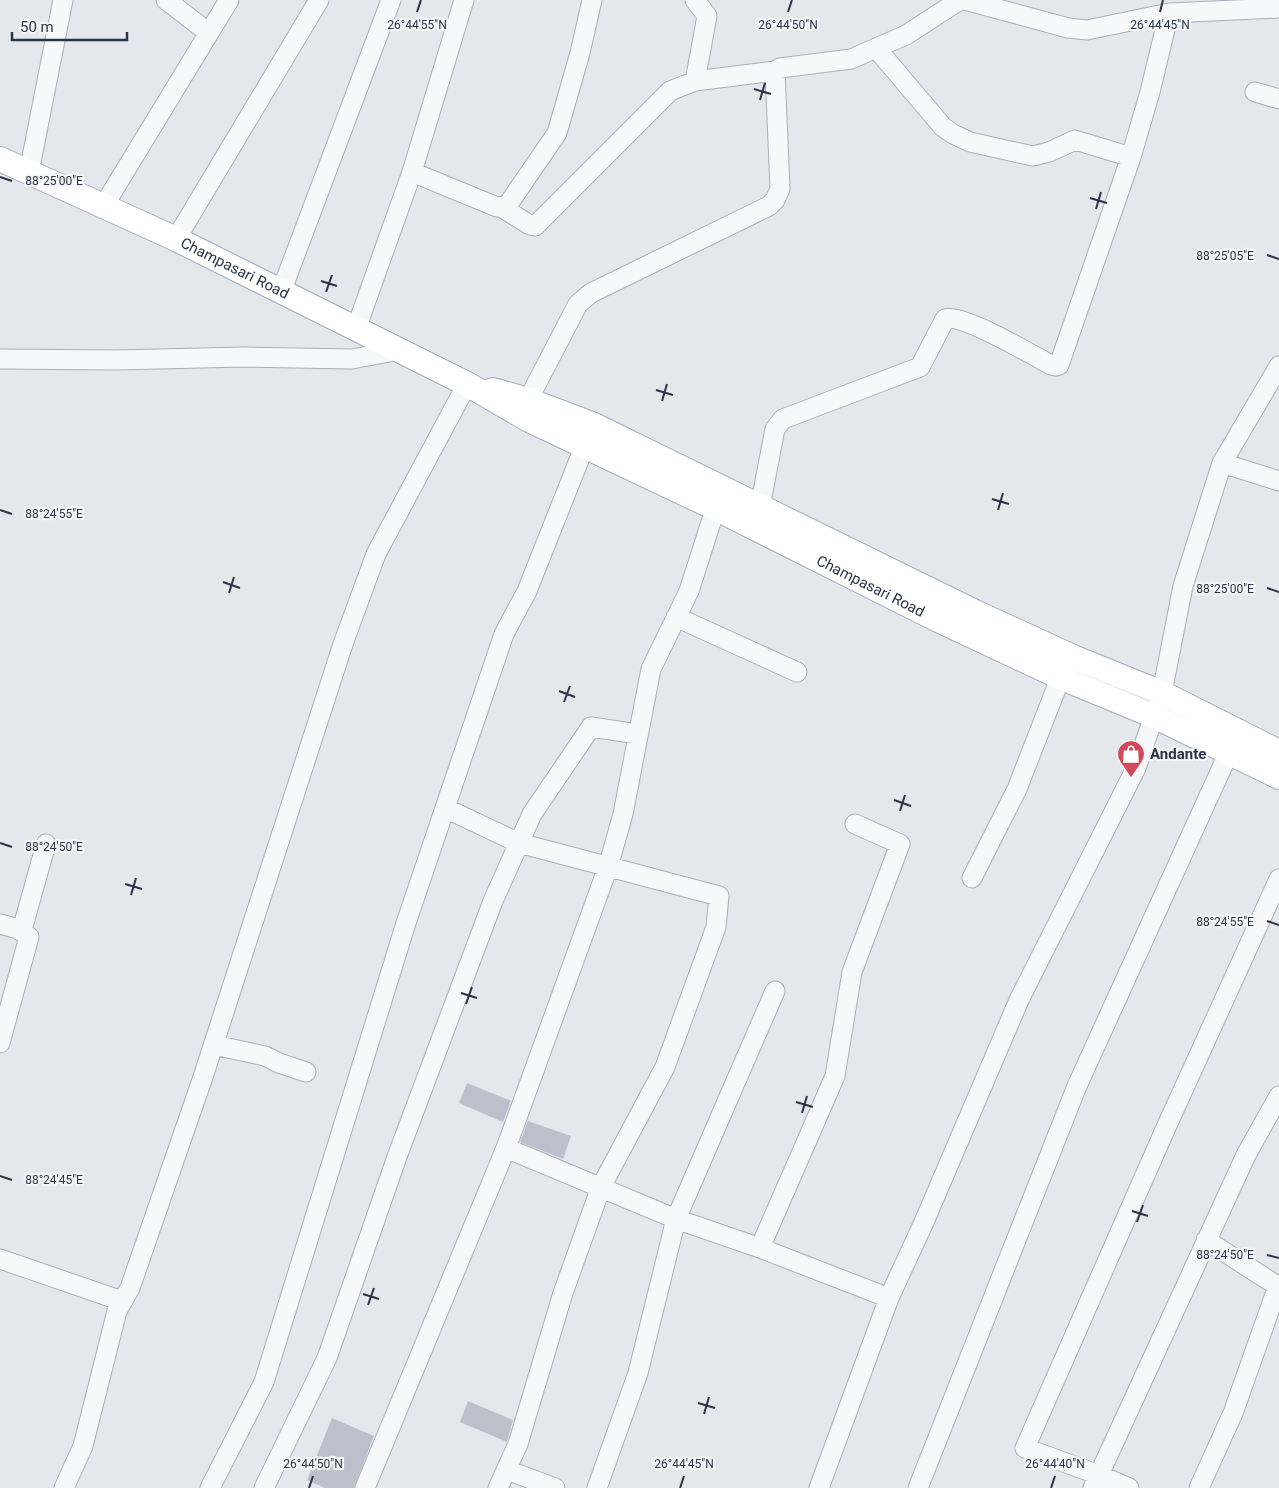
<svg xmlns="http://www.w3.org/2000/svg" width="1279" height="1488" viewBox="0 0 1279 1488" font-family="Roboto,sans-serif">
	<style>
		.building { fill: #bbc0ca }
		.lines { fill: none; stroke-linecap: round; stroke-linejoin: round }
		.minor-casing { stroke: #a9aeb7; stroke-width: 21 }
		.major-casing { stroke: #a3abb8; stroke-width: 26 }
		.minor { stroke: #f7f8fa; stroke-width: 19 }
		.major { stroke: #fff; stroke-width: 24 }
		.ticks { fill: none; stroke: #2b3445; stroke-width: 2 }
		.labels { text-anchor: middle; stroke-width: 4.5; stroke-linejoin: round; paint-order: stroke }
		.street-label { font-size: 15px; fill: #2b3445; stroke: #f4f6f9 }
		.poi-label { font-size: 15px; font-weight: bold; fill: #2b3445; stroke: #f4f6f9; text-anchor: start }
		.ticks-label { font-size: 12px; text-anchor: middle; fill: #2b3445; stroke: #f4f6f9; stroke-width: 4.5; stroke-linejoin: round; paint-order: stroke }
	</style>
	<rect width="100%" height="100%" fill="#e4e7ec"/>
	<path class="building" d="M467,1083L511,1101L503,1122L459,1103Z
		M528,1121L571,1136L563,1159L520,1142Z
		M468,1401L513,1420L507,1442L460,1422Z
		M332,1418L374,1436L354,1488H325L307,1480Z"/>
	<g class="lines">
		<g class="minor-casing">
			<path id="minor" d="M166,0L209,33
				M695,0L707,16L695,81
				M965,0L1068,28L1087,30L1169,13L1279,8
				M876,48L943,127L953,134L970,142L1033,156L1049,152L1075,140L1131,157
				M1255,92L1279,99
				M29,172L63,0
				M412,172L497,207L507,206L557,133L580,53L592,0
				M103,207L229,0
				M501,207L530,225L535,226L670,91L695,81L775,71
				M176,239L319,0
				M281,292L391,0
				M356,329L412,172L464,0
				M0,359L115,360L244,357L352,359L400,350
				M528,400L578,304L591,293L769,206L775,200L780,189L775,71L780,68L851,59L906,35L960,0
				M1222,463L1279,481
				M760,507L775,429L783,419L920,367L945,319C962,313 1032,355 1051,365L1056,366L1059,365L1131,157L1150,92L1169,13
				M676,617L797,672
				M445,808L519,843L719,896L716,927L665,1067L601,1187L563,1293L518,1444L498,1488
				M972,878L1017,789L1056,689L1067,667
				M0,924L22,930L46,844
				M0,1043L29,937L18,929
				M214,1045L265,1056L279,1063L306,1072
				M506,1148L676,1219L760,1248L889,1298
				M1206,1240L1279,1287
				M760,1248L835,1076L852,972L900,844L855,824
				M0,1259L122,1301
				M507,1470L555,1488
				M64,1488L83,1446L117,1311L130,1288L203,1077L343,644L376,554L467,384
				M210,1488L264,1382L406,923L504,634L527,591L589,435
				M264,1488L327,1358L398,1154L493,901L532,814L591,727L638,734
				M365,1488L506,1148L608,867L623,814L651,669L689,591L720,494
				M597,1488L638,1373L676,1219L775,991
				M819,1488L889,1298L924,1222L1019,1000L1136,768L1162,693L1183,586L1222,463L1279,366
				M918,1488L1077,1086L1234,741
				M1093,1488L1246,1155L1279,1096
				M1129,1488L1099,1475L1025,1448L1164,1132L1279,879
				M1199,1488L1233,1413L1278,1286"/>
		</g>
		<g class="major-casing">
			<g id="major">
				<path id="s1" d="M0,159L176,239L467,384L529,420L715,508L938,620L1062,678L1154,716L1279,777"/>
				<path d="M493,390L528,400L594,425L975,612L1073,657L1162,693L1279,752"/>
			</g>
		</g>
		<use href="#minor" class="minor"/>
		<use href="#major" class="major"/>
	</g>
	<path class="ticks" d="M417,12L421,0M788,12L792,0M1160,12L1163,0M754,89L771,94M760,100L765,83M0,177L12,181M1090,198L1107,203M1096,209L1101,192M1267,255L1279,259M321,281L337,286M326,292L332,275M656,390L673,395M662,401L667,384M992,499L1009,504M0,510L12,514M998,510L1003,493M223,582L240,588M1267,588L1279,592M229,593L234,577M559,691L575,697M564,702L570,686M894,800L911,806M900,811L905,795M0,843L12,847M125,884L142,889M131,895L136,878M1267,921L1279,925M461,993L477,998M466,1004L472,987M796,1102L813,1107M802,1113L807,1096M0,1176L12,1180M1132,1211L1148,1216M1137,1222L1143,1205M1267,1255L1279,1258M363,1294L379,1299M368,1305L374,1288M698,1403L715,1408M704,1414L709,1397M309,1488L313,1476M680,1488L684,1476M1051,1488L1055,1476"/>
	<defs>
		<g id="shop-pin" transform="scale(1.4375)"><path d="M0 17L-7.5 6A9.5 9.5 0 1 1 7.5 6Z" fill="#d1495b" stroke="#f4f6f9"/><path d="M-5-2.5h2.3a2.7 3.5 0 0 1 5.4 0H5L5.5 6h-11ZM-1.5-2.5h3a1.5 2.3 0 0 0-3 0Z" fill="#fff"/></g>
	</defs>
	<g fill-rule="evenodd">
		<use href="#shop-pin" x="1131" y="754"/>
	</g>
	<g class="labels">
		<g class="street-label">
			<text dy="5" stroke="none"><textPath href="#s1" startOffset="259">Champasari Road</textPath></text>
			<text dy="5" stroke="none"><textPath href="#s1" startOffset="970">Champasari Road</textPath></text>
		</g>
		<g class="poi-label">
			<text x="1150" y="759">Andante</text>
		</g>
	</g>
	<g class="ticks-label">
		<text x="417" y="29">26°44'55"N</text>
		<text x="788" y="29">26°44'50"N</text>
		<text x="1160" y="29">26°44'45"N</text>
		<text x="54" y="185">88°25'00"E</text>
		<text x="1225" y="260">88°25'05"E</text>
		<text x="54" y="518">88°24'55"E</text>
		<text x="1225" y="593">88°25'00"E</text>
		<text x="54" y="851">88°24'50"E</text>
		<text x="1225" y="926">88°24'55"E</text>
		<text x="54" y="1184">88°24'45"E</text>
		<text x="1225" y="1259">88°24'50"E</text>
		<text x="313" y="1468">26°44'50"N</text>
		<text x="684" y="1468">26°44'45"N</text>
		<text x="1055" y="1468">26°44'40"N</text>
	</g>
	<path d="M12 32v8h115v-8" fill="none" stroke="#2b3445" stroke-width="2.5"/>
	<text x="20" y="32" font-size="15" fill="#2b3445" stroke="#f4f6f9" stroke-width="4" paint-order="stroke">50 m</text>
</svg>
